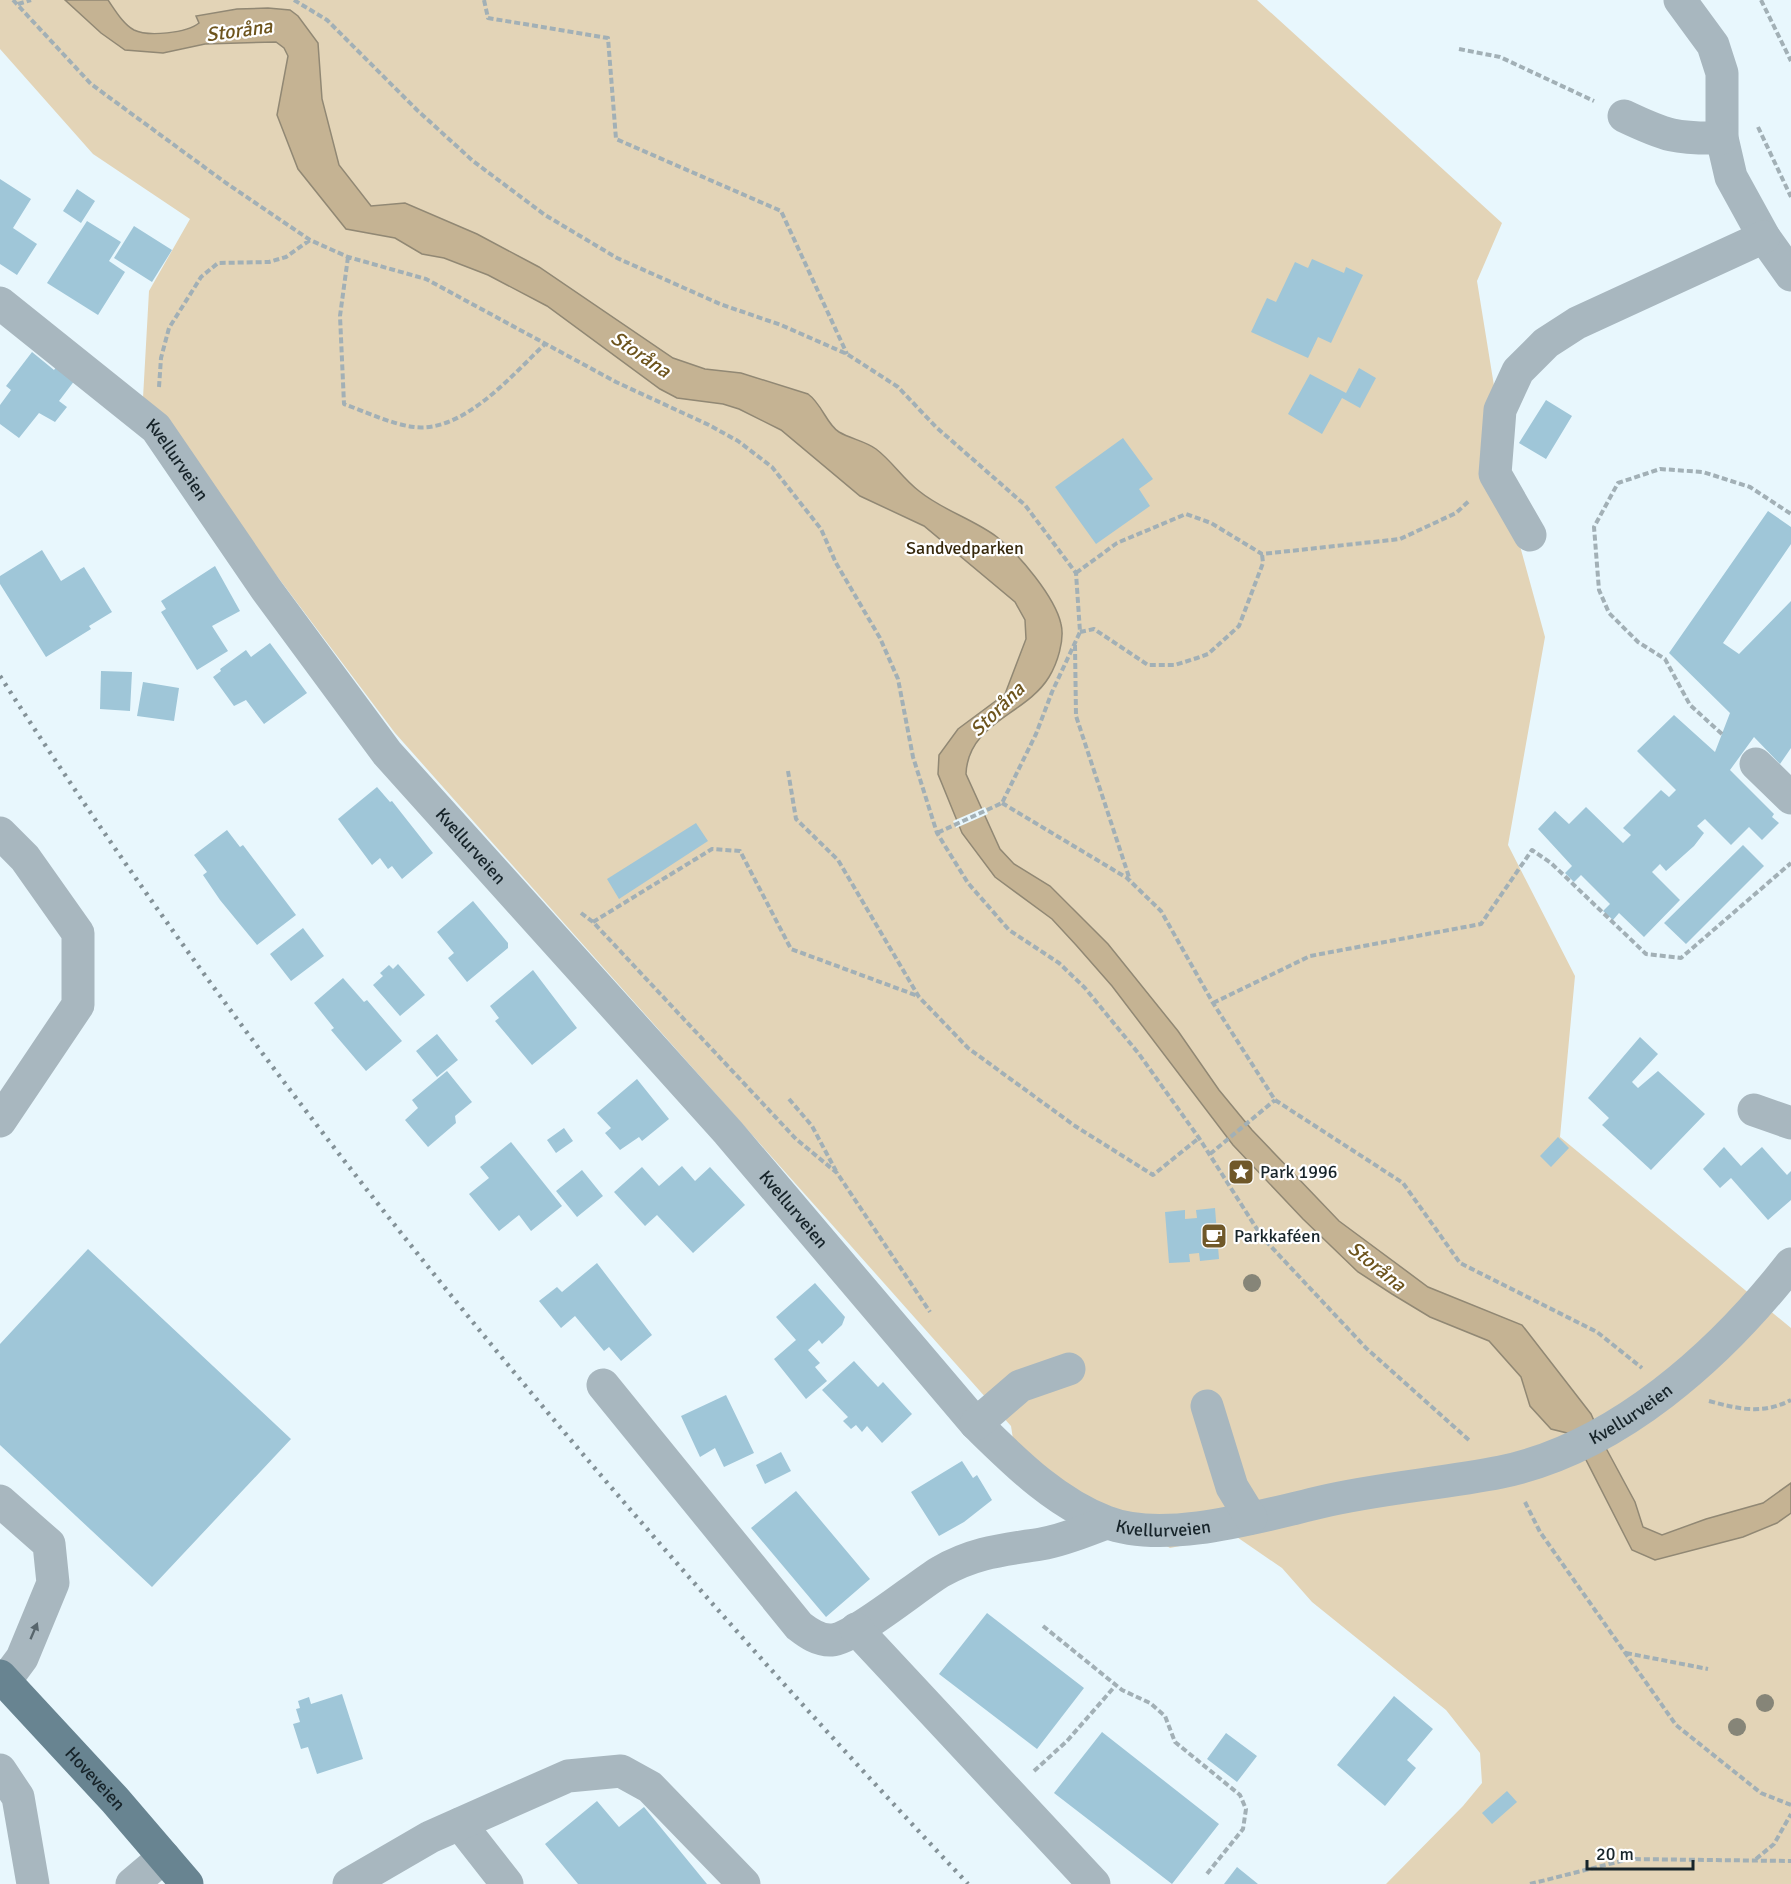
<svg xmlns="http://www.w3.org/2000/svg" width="1791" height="1884" viewBox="0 0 1791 1884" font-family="Signika,sans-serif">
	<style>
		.green { fill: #e3d4b7 }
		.water { fill: #c5b393; stroke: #918874; stroke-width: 1.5 }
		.pier { fill: #e8f7fd }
		.building { fill: #9fc6d8 }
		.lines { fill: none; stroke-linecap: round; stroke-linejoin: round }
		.path { stroke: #a2b0b6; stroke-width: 4; stroke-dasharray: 6 3; stroke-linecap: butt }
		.minor { stroke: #a8b7bf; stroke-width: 33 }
		.major { stroke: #688491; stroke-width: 33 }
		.rail { stroke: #849298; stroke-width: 4.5; stroke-dasharray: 3 6; stroke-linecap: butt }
		.tree { fill: #868578 }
		.oneway { fill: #58666d }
		.labels { text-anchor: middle; stroke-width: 4.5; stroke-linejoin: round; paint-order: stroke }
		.street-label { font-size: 18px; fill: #17242a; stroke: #fff }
		.park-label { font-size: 18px; fill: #36280c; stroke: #fff }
		.poi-label { font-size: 18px; fill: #17242a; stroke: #fff; text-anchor: start }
		.water-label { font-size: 20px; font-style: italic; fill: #6d541d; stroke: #fff }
	</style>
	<rect width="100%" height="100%" fill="#e8f7fd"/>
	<path class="green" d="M0,0H1257L1502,223L1477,281L1520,546L1545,637L1508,845L1575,976L1560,1137L1791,1328V1884H1386L1463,1806L1482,1783L1480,1753L1446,1710L1312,1602L1282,1568L1234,1535L1170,1548L1065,1485L1013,1439L1011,1426L395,733L143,398L149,291L190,219L93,154L0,49Z"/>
	<path class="water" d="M65,0H108C115,10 123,24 134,30C148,37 187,33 199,23L196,16L237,9L268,8L290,10L298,16L318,43L322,99L339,165L371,206L405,203L477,234L539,267L673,358L705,369L741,373L808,394C822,404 827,425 839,432C851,439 865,441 876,449C892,461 903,479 919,491C942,510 973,519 997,537C1019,554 1055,597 1061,624C1065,640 1057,664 1049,677C1026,715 968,722 966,774L1000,849L1014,864L1050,886L1108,944L1178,1031L1219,1090L1252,1130L1339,1221L1428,1287L1522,1325L1591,1414L1607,1450L1635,1502L1643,1527L1662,1535L1706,1519L1763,1503L1791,1483V1513L1777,1523L1743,1537L1655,1560L1632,1550L1585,1458L1567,1433L1551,1429L1530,1406L1521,1377L1489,1341L1430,1317L1392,1294L1358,1272L1303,1219L1233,1145L1112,986L1076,945L1052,919L995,877L962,833L938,774L939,755L958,729L1005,694L1026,639L1025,620L1015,602L924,526L860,496L781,430L739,409L723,404L677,398L660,389L547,306L488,275L444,258L422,254L395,238L346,229L298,169L277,115L288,56L284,48L276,42L205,44L163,53L125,50L101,33Z"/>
	<path class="pier" d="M985,807L988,814L956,828L953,821Z"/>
	<path class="building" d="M0,179L31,199L13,228L37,244L17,275L0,264Z
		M77,189L95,201L81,223L63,211Z
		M87,221L121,242L109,261L125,272L98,315L47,283Z
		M134,226L172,250L152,282L114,258Z
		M1312,259L1344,273L1346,267L1363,275L1331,343L1318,337L1308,358L1251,332L1267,298L1276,302L1295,262L1308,268Z
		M32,352L54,370L57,366L75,380L59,401L67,407L55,422L39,413L19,438L0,424V405L11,390L6,386Z
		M1359,368L1376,378L1360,408L1342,398L1322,434L1288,414L1310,374L1346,393Z
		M1546,400L1572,416L1546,459L1519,443Z
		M1123,438L1153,479L1139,489L1150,506L1096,544L1055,487Z
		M1768,511L1791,527V544L1723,643L1739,654L1791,601V748L1780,764L1754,737L1730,770L1774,814L1772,817L1779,823L1762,840L1749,827L1731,845L1705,819L1697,826L1704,833L1694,846L1666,871L1660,864L1652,872L1680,900L1644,937L1619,913L1613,920L1603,911L1610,904L1581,875L1574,882L1565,873L1572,866L1538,829L1555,811L1569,824L1586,807L1623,843L1631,835L1623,828L1661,790L1669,797L1676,790L1637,751L1674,715L1715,752L1730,713L1669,653Z
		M42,550L61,581L84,567L112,612L89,626L91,629L46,657L0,584V576Z
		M215,566L240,611L212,626L228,651L197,670L161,612L166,609L161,601Z
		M270,643L307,693L264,724L246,700L234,706L213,677L221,671L220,669L246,650L251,657Z
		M101,671L132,672L130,711L100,709Z
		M143,682L179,688L174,721L137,716Z
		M377,787L390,802L392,801L433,853L402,879L392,866L388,869L380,858L372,865L338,819Z
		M696,823L708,841L619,899L607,879Z
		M227,830L240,847L243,845L296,915L257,945L220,900L203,875L207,872L194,855Z
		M1743,845L1764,866L1686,944L1664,923Z
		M473,901L508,943V948L467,982L448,958L454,953L437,932Z
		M303,928L324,956L291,981L270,954Z
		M398,964L425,995L400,1016L373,985L383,976L380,973L389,965L393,969Z
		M533,970L577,1028L532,1065L495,1021L499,1018L490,1006Z
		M343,978L364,1002L367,1000L402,1041L366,1071L331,1030L334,1028L314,1003Z
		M437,1034L458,1060L437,1077L416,1051Z
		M1640,1037L1658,1054L1632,1082L1638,1088L1658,1071L1705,1114L1651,1170L1602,1125L1609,1118L1588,1098Z
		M447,1071L472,1102L455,1116L456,1123L428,1147L405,1120L418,1108L412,1100Z
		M637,1079L669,1119L642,1141L639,1137L620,1150L605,1133L611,1128L597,1113Z
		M564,1128L573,1141L556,1153L547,1140Z
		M1558,1137L1569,1148L1551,1167L1540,1156Z
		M511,1142L562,1206L531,1231L519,1215L499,1231L469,1194L489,1178L480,1167Z
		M1724,1147L1741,1166L1762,1147L1787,1175L1791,1171V1200L1768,1220L1731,1178L1720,1188L1703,1169Z
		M682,1166L695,1181L710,1167L745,1205L693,1253L657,1215L645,1226L614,1192L642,1167L659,1186Z
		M582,1170L603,1196L577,1217L556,1191Z
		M1215,1208L1219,1259L1200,1261L1199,1253L1189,1254L1190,1262L1169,1263L1165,1212L1185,1210V1219L1197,1218L1196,1210Z
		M88,1249L291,1439L152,1587L0,1445V1344Z
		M597,1263L652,1335L621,1361L609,1347L604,1351L575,1316L561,1328L539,1301L557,1287L562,1292Z
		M815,1283L845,1317L842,1325L822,1344L819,1340L808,1350L820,1363L815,1367L827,1381L806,1399L774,1359L796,1340L776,1317Z
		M854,1361L878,1387L883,1382L912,1414L882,1443L867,1426L862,1432L856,1425L851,1429L843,1421L848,1417L822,1390Z
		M726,1395L754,1453L724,1467L715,1448L700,1457L681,1416Z
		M781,1452L791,1471L765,1484L756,1465Z
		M962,1461L973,1478L977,1475L992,1500L964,1522L939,1536L911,1492Z
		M796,1491L870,1579L826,1617L751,1528Z
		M987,1613L1084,1688L1037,1749L939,1674Z
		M342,1694L363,1759L317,1774L308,1747L301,1749L293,1724L300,1722L296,1709L300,1708L298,1701L309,1697L311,1704Z
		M1394,1696L1433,1729L1407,1760L1416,1768L1385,1806L1337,1765Z
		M1102,1732L1219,1824L1172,1884L1054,1793Z
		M1226,1733L1257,1756L1237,1782L1207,1759Z
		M1507,1791L1517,1802L1492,1824L1482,1813Z
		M597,1801L619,1827L644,1807L707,1884H578L545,1844Z
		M1237,1867L1258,1884H1224Z"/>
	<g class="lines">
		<path class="path" d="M13,0L91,84L226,183L310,240L348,257L426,279L616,382L709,425L738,441L772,467L821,529L836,563L880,638L898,679L913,757L937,833L968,883L1009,930L1059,963L1085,988L1139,1054L1199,1138L1262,1237L1367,1349L1471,1442
			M294,0L327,20L417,110L473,161L545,215L617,258L720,304L781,325L847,354L898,387L936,427L1025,505L1076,573L1080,632L1052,692L1036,734L1002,803L937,833
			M484,0L488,18L608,38L616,139L781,211L847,354
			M1761,0L1791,61
			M18,4L31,0
			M1459,49L1500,57L1594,101
			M1758,127L1791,197
			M348,257L340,316L344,404C366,412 391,424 414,427C464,433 513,374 546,343
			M159,387L161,358L169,328L201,277L218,263L269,262L286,257L310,240
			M1076,573L1117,543L1186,514L1211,523L1262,554L1400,539L1456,513L1470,500
			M1080,632L1094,629L1148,665H1175L1197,658L1208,654L1239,626L1263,563L1262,554
			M1075,645L1076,716L1130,880
			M1722,734L1690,705L1665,659L1638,642L1609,613L1599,590L1594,527L1618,483L1660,469L1703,472L1750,487L1791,514
			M788,771L796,819L838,860L919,997L968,1048L1075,1126L1153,1175L1199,1138
			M1002,803L1127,878L1161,911L1213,1003L1275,1100L1403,1183L1460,1263L1597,1332L1642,1368
			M581,913L593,922L796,1139L837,1173L930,1312
			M593,922L712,849L740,851L791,949L918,996
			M1213,1003L1310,956L1481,924L1532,850L1551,863L1646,954L1681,958L1791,863
			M789,1099L812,1126L836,1171
			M1210,1154L1275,1100
			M1709,1401C1739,1409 1762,1415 1791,1400
			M1525,1502L1540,1532L1676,1725L1761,1793L1791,1805
			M1043,1626L1122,1690L1150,1703L1165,1716L1175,1742L1240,1795L1246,1809L1243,1829L1206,1875
			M1626,1653L1708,1669
			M1034,1771L1067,1741L1116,1685
			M1756,1859L1774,1844L1791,1814
			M1530,1884L1629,1859L1791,1861"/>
		<g class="minor">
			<path d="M1680,0L1713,45L1722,73V138L1731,177L1764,237L1791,275"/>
			<path d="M1624,116C1666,136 1676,139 1722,138"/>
			<path id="s1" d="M0,303L156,428L266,589L387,753L728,1132L976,1424C1015,1462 1054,1502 1106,1522C1164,1545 1261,1516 1321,1502C1380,1488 1441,1484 1501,1472C1617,1448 1720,1355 1791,1264"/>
			<path d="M1530,535L1495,474L1500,410L1518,371L1546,343L1577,323L1764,237"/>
			<path d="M1756,764L1791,798"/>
			<path d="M0,833L25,858L78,933V1005L0,1121"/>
			<path d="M1754,1110L1791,1123"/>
			<path d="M603,1385L799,1626C808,1633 819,1641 832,1640C853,1639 917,1586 940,1572C975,1552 1003,1550 1041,1544C1064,1540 1085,1531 1106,1523"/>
			<path d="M1207,1406L1232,1487L1251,1518"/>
			<path d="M976,1424L1020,1386L1069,1369"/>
			<path d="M0,1501L49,1544L53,1583L22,1658L5,1681"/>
			<path d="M856,1629L1094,1884"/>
			<path d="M0,1770L18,1797L33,1884"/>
			<path d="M460,1824L507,1884"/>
			<path d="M132,1884L164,1857"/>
			<path d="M349,1884L430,1837L568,1776L621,1771L650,1787L744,1884"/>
		</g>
		<path class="major" id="s2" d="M0,1676L115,1800L187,1884"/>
		<path class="rail" d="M0,676C279,1110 615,1508 968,1884"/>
	</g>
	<g class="tree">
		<circle cx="1252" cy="1283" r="9"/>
		<circle cx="1765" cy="1703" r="9"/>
		<circle cx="1737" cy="1727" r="9"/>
	</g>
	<defs><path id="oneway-solid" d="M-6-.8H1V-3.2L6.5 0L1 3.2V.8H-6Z" transform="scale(1.5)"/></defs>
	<use class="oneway" href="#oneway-solid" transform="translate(34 1631) rotate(-67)"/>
	<defs>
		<g id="sight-square" transform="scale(1.35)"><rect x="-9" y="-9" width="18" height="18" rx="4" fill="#705829" stroke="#fff"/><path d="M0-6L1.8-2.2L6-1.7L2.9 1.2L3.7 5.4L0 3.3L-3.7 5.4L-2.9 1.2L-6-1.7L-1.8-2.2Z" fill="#fff"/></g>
		<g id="cafe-square" transform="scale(1.35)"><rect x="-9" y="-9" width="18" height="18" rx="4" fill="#705829" stroke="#fff"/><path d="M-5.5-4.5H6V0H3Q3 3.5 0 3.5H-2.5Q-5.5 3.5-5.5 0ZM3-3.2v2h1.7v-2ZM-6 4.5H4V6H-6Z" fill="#fff"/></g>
	</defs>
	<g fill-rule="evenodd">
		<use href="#sight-square" x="1241" y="1172"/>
		<use href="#cafe-square" x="1214" y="1236"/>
	</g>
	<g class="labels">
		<g class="street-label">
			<text dy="6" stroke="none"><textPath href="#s1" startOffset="238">Kvellurveien</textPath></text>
			<text dy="6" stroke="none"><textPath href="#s1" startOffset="724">Kvellurveien</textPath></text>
			<text dy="6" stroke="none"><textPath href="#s1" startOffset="1210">Kvellurveien</textPath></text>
			<text dy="6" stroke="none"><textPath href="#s1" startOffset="2200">Kvellurveien</textPath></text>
			<text dy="6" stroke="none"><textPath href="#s1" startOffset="1714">Kvellurveien</textPath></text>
			<text dy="6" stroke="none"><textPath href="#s2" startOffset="140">Hoveveien</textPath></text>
		</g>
		<g class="park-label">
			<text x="965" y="554">Sandvedparken</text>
		</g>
		<g class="poi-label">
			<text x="1260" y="1178">Park 1996</text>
			<text x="1234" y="1242">Parkkaféen</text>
		</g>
		<g class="water-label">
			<text transform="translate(239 30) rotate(-8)" y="7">Storåna</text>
			<text transform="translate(641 354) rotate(34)" y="7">Storåna</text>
			<text transform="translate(997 709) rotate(-45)" y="7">Storåna</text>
			<text transform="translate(1377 1266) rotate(39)" y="7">Storåna</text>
		</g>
	</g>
	<path d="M1587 1860v9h106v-9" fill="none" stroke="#17242a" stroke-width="3"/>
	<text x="1596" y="1860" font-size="18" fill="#17242a" stroke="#ffffff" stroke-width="4.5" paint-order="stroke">20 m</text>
</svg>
